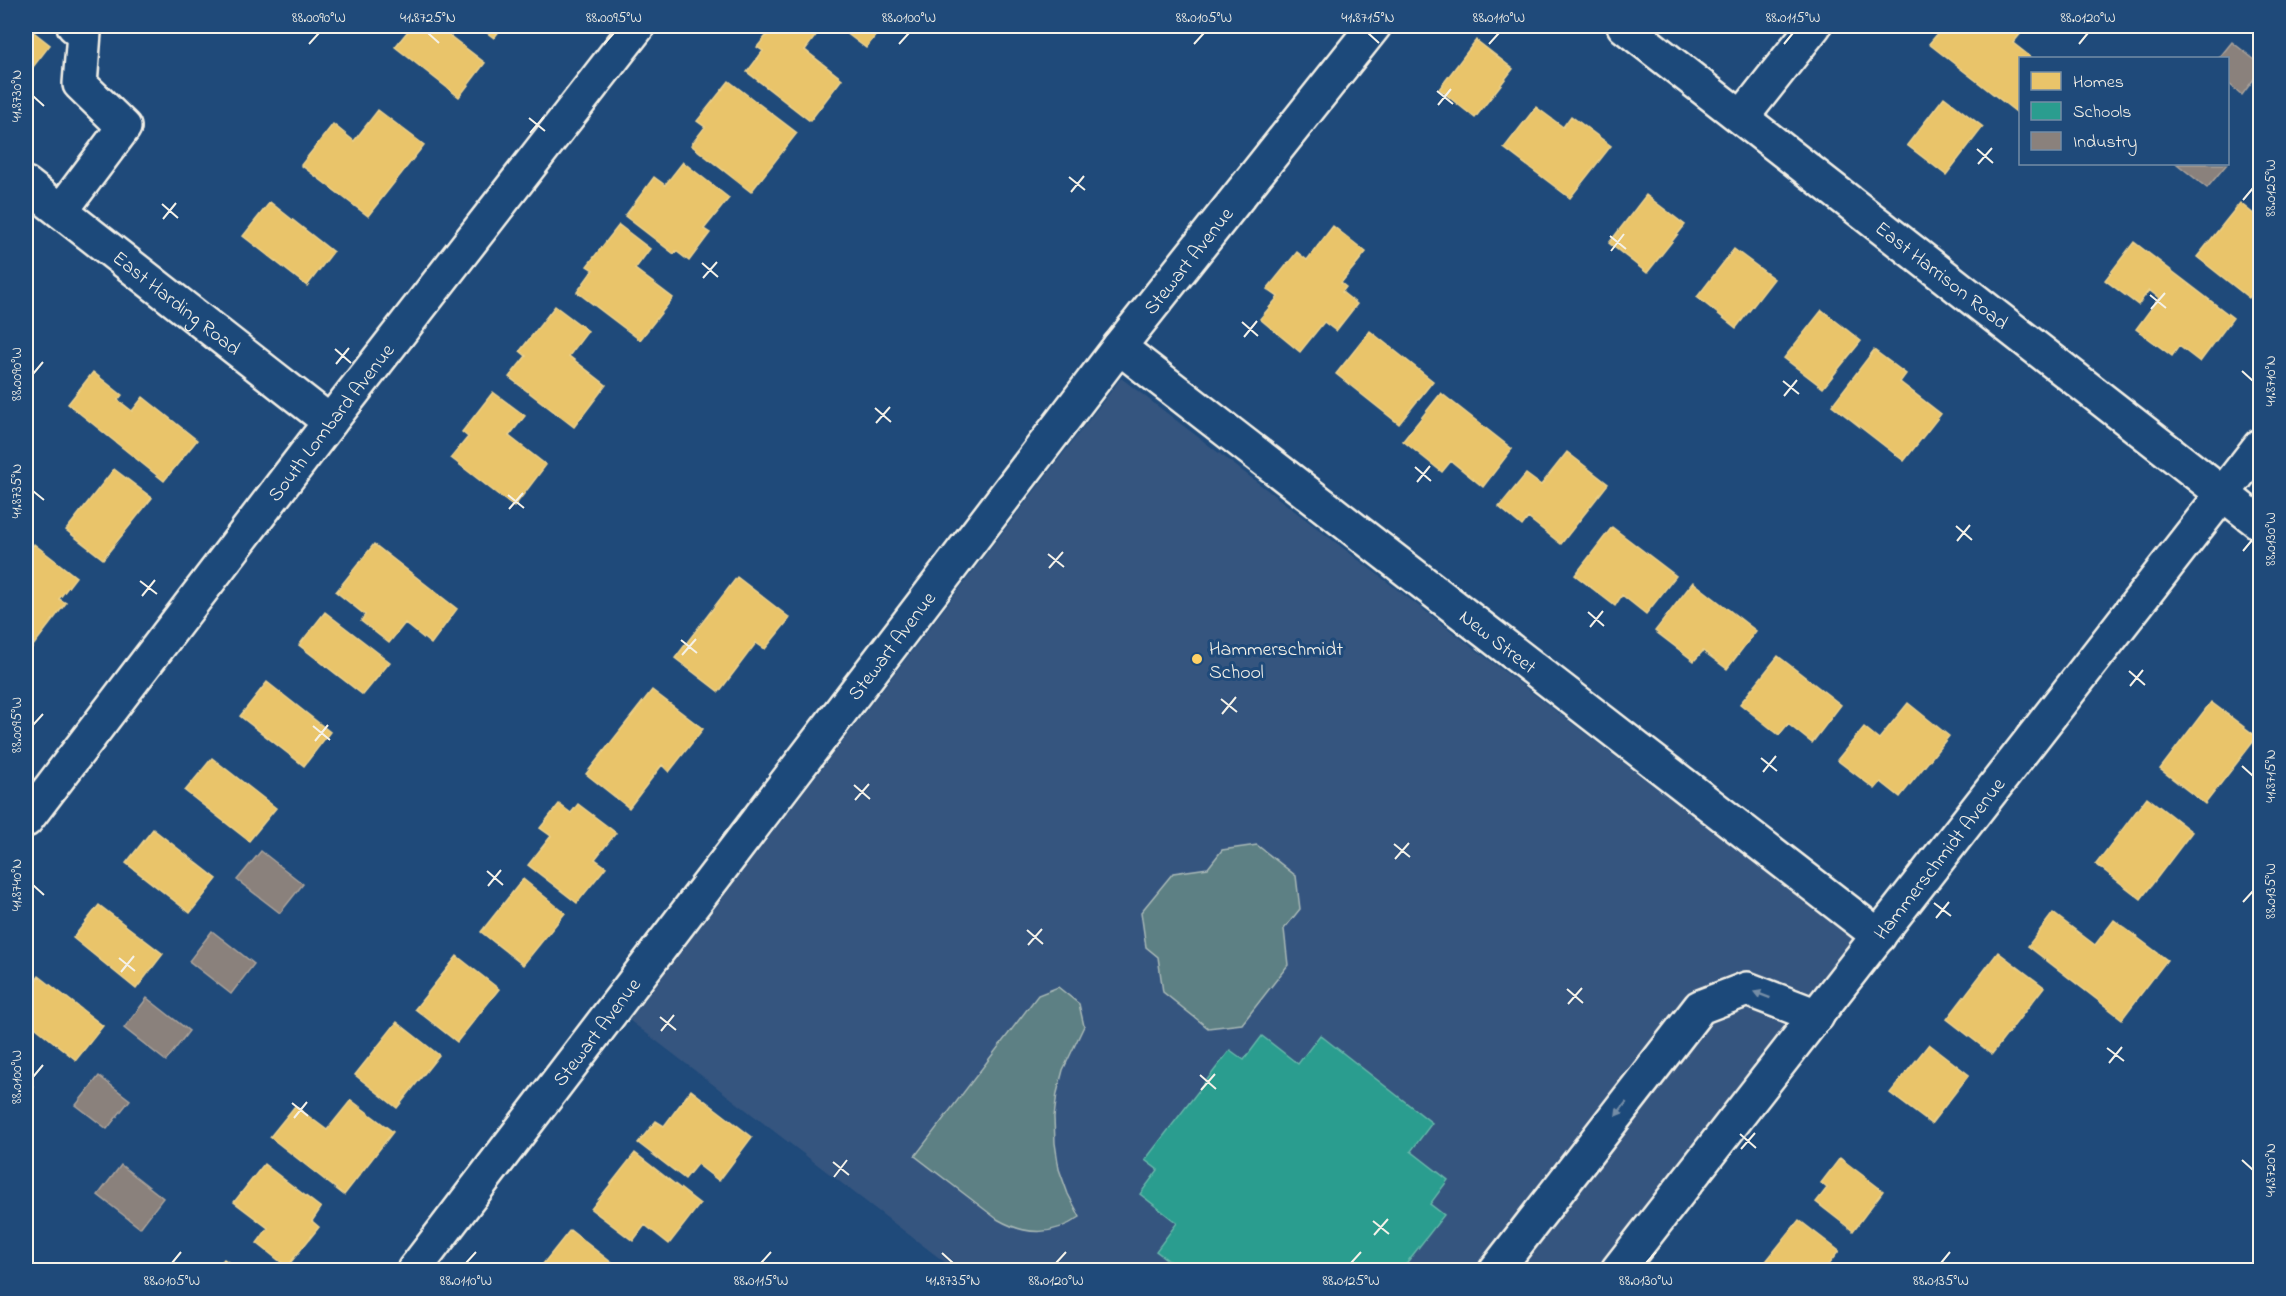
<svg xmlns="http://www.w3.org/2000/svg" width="2286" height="1296" viewBox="0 0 2286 1296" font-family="'Indie Flower',sans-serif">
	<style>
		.built { fill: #34547f }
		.green { fill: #5d8084; stroke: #a8b8b6; stroke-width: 1.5 }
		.homes { fill: #e9c46a; stroke: #ecd290; stroke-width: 1.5 }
		.schools { fill: #2a9d8f; stroke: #67b6aa; stroke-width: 1.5 }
		.industry { fill: #8a817c; stroke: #aaa39c; stroke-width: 1.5 }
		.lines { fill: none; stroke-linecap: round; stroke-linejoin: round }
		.minor-casing { stroke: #f4f1e8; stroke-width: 38 }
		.minor { stroke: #1f4a7a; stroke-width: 33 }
		.oneway { fill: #748da6 }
		.ticks { fill: none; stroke: #f4f1e8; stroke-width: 2 }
		.poi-dot { fill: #ffd166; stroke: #1f4a7a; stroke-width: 2 }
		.labels { text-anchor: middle; stroke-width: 6; stroke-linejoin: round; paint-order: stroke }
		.street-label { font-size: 20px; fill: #f4f1e8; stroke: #1f4a7a }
		.poi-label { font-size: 20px; fill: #f4f1e8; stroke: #1f4a7a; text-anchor: start }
		.neatline { fill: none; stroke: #f4f1e8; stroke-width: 2 }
		.ticks-label { font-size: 15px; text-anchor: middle; fill: #f4f1e8 }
	</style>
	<rect width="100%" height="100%" fill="#1f4a7a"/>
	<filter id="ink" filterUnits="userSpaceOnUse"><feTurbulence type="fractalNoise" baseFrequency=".0167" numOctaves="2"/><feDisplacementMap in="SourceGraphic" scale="12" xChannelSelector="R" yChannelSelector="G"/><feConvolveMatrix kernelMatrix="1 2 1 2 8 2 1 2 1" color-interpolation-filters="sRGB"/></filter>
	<g filter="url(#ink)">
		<path class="built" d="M1121,378L1855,940L1597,1270H955L629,1020Z"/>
		<path class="green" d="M1257,845L1296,876L1300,909L1284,929L1288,965L1242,1024L1208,1028L1163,992L1158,957L1146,947L1141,912L1173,873L1208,868L1222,850Z
			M1058,987L1079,1004L1084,1026L1063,1070L1057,1093L1054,1117L1055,1143L1059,1169L1068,1194L1080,1217C1052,1236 1026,1236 997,1219L915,1156L1038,995Z"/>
		<path class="homes" d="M26,26L50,45L26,76Z
			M412,26H437L485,63L459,97L395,47Z
			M478,26H503L494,38Z
			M774,26H814L820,30L805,50L842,79L810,121L747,72L763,51L757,47Z
			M837,26H883L866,48Z
			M1944,26H2027L2013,43L2032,58H2020V115L1929,44Z
			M1476,40L1513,69L1475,118L1439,89Z
			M729,81L797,133L751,192L691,145L705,127L697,121Z
			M1944,97L1983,127L1946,175L1907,145Z
			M1536,107L1563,127L1571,116L1611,146L1570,198L1504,148Z
			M378,110L424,145L368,216L301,165L333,124L354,141Z
			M683,162L729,198L704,229L710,233L689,261L676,251L674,254L625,216L654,177L665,185Z
			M1646,195L1685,225L1647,273L1609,243Z
			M270,202L333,252L307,286L243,236Z
			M2240,203L2260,219V284L2249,298L2197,257Z
			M619,225L650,249L635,269L673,298L640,340L577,292L593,270L587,266Z
			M1333,226L1366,252L1341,283L1346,287L1342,292L1357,304L1336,331L1324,322L1300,352L1260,319L1278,297L1267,289L1297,252L1307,260Z
			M2134,242L2233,318L2200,362L2179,346L2172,356L2136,329L2159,298L2149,290L2138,305L2105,280Z
			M1734,249L1774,279L1736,328L1697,297Z
			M555,306L588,331L569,356L606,385L574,427L509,377L526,356L520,351Z
			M1822,310L1861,341L1823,388L1784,358Z
			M1370,331L1433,381L1399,424L1336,374Z
			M1874,350L1906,374L1900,382L1941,414L1904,461L1832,405Z
			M93,372L122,395L118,400L132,411L143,397L197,440L164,481L68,404Z
			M493,392L525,416L509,436L546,465L514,507L451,458L468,437L462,432Z
			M1441,393L1512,449L1483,487L1451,461L1442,472L1403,441Z
			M1567,452L1608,484L1561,544L1528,518L1522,526L1499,507L1526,474L1541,485Z
			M114,469L152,498L103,559L66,530Z
			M1612,527L1676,576L1646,614L1622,595L1615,606L1575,575Z
			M34,544L76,577L59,599L66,603L26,655V554Z
			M374,544L457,609L431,644L405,623L389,643L361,621L365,615L336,592Z
			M737,577L790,618L765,649L756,643L719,692L675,658Z
			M1693,582L1756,631L1727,669L1703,651L1694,661L1655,631Z
			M325,612L390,662L363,695L299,645Z
			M1778,656L1841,705L1812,743L1788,724L1779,735L1740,704Z
			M267,682L330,732L304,766L240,716Z
			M652,690L703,729L669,772L662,765L629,808L586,774Z
			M2211,702L2257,737L2205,804L2160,769Z
			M1908,703L1949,736L1900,797L1881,782L1875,789L1837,760L1864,727L1879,739Z
			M212,758L276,808L249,841L185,791Z
			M2147,797L2192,832L2141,899L2096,864Z
			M559,804L571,813L578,804L616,833L595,859L606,867L577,903L528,865L551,836L540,828Z
			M153,829L217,879L190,913L126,863Z
			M523,879L565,913L523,965L481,932Z
			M99,905L163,954L136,989L73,938Z
			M2053,913L2095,945L2114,920L2167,960L2122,1019L2028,946Z
			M1998,952L2044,987L1992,1054L1947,1019Z
			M457,956L499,989L457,1042L415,1009Z
			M39,976L103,1026L76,1060L26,1020V993Z
			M397,1022L439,1055L397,1108L355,1075Z
			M1929,1044L1969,1075L1931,1124L1890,1093Z
			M26,1080L34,1087L26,1098Z
			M691,1090L752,1137L719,1181L697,1164L685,1179L638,1143L656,1121L664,1126Z
			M351,1100L393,1132L344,1195L270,1137L295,1106L327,1130Z
			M635,1153L700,1204L669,1244L645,1225L633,1241L591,1209Z
			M1840,1158L1883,1191L1853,1231L1816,1202L1827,1188L1821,1183Z
			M264,1164L321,1208L312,1221L319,1227L287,1267L257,1243L268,1228L234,1202Z
			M1799,1220L1839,1251L1824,1270H1759Z
			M570,1230L621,1270H541L539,1269Z
			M224,1259L239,1270H215Z"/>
		<path class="schools" d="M1320,1035L1432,1123L1411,1151L1448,1180L1430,1204L1444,1215L1401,1270H1181L1156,1251L1177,1223L1140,1194L1158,1170L1145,1160L1230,1050L1244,1060L1262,1036L1298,1064Z"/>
		<path class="industry" d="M2232,42L2260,64V71L2242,95L2228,83V58H2219Z
			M2177,164H2227L2207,188Z
			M261,851L303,884L280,913L237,880Z
			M212,931L254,964L231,994L189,961Z
			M147,998L189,1031L166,1061L124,1028Z
			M99,1076L130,1100L107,1129L76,1105Z
			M121,1165L163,1198L140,1228L98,1195Z"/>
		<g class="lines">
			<g class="minor-casing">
				<g id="minor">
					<path id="s1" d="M1624,26L2260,523"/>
					<path d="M1742,117L1814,26"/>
					<path id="s2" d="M26,184L330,422"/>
					<path d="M61,211L124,127L80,84L84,33L74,26"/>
					<path id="s3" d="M1119,347L1879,936"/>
					<path id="s4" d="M26,820L330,422L638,26"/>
					<path id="s5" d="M414,1270L1119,347L1374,26"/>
					<path d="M1496,1270L1700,1007L1747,989L1817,1016"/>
					<path id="s6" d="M1618,1270L2260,446"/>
				</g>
			</g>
			<use href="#minor" class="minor"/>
		</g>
		<defs><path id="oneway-solid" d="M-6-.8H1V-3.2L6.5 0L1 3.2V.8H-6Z" transform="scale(1.5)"/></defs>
		<g class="oneway">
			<use href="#oneway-solid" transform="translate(1762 995) rotate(-159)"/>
			<use href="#oneway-solid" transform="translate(1621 1109) rotate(128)"/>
		</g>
	</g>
	<path class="ticks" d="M428,33L439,43M1368,33L1379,43M309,44L319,33M604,44L614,33M899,44L909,33M1194,44L1204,33M1489,44L1499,33M1784,44L1793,33M2079,44L2088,33M1437,91L1453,104M33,96L44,106M1438,105L1451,89M529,118L545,131M530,133L544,117M1977,149L1993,163M1978,164L1992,148M1069,177L1085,190M1071,192L1084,176M2243,200L2253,188M162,204L178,218M163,219L176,203M1610,236L1626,249M1611,251L1624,234M702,263L718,277M703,278L717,262M2150,295L2166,308M2151,309L2165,293M1242,322L1258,336M1244,337L1257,321M335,349L351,363M336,364L349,348M2242,371L2253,381M33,374L43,362M1783,381L1799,394M1784,396L1797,380M875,408L891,422M876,423L890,407M1415,467L1431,481M1417,482L1430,466M33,491L44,500M508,495L524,508M509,509L523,493M1956,526L1972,540M1957,541L1970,525M2243,551L2253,539M1048,554L1064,567M1049,568L1063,552M140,581L157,594M142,596L155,580M1588,612L1604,626M1590,627L1603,611M681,640L697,653M682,655L696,639M2129,671L2145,685M2130,686L2143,670M1221,699L1237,712M1222,714L1236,697M33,725L43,714M313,726L330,740M315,741L328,725M1761,758L1777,771M2242,766L2253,776M1763,772L1776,756M854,785L870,799M855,800L869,784M1394,844L1410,857M1395,859L1409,843M487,871L503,885M33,885L44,895M488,886L501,870M2243,902L2253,891M1934,903L1951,916M1936,918L1949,902M1027,930L1043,944M1028,945L1042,929M119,958L135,971M121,972L134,956M1567,989L1583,1003M1568,1004L1582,988M660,1017L676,1030M661,1031L674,1015M2107,1048L2124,1061M2109,1063L2122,1047M1200,1075L1216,1089M33,1077L43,1065M1201,1090L1215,1074M292,1103L308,1116M294,1118L307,1102M1740,1134L1756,1148M1741,1149L1755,1133M2242,1160L2253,1170M833,1162L849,1175M834,1177L847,1160M1373,1221L1389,1234M1374,1235L1388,1219M942,1253L953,1263M172,1263L181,1252M466,1263L476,1252M761,1263L771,1252M1056,1263L1066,1252M1351,1263L1361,1252M1646,1263L1656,1252M1941,1263L1950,1252"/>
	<circle class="poi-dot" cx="1197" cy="659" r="6"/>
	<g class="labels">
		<g class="street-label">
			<text dy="7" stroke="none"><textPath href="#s5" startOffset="1272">Stewart Avenue</textPath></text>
			<text dy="7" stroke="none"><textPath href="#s1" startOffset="404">East Harrison Road</textPath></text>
			<text dy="7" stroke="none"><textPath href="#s2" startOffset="192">East Harding Road</textPath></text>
			<text dy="7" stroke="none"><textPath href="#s4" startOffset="501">South Lombard Avenue</textPath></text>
			<text dy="7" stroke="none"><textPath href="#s3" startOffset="480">New Street</textPath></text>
			<text dy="7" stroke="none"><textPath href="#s5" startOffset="786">Stewart Avenue</textPath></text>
			<text dy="7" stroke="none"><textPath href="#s6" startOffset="522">Hammerschmidt Avenue</textPath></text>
			<text dy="7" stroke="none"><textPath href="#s5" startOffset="300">Stewart Avenue</textPath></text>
		</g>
		<g class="poi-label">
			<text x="1209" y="655">Hammerschmidt<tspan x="1209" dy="23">School</tspan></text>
		</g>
	</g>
	<rect width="2286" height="1296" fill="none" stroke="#1f4a7a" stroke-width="66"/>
	<rect x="2019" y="57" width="210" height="108" fill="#1f4a7a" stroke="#748da6" stroke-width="1.5"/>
	<rect x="2031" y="72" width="30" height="18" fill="#e9c46a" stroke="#748da6" stroke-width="1.5"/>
	<text x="2073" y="87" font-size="18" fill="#f4f1e8">Homes</text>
	<rect x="2031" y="102" width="30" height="18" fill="#2a9d8f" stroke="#748da6" stroke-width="1.5"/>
	<text x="2073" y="117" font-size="18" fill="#f4f1e8">Schools</text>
	<rect x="2031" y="132" width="30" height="18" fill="#8a817c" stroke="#748da6" stroke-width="1.5"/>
	<text x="2073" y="147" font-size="18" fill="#f4f1e8">Industry</text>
	<rect x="33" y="33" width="2220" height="1230" class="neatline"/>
	<g class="ticks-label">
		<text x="319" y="22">88.0090°W</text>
		<text x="428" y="22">41.8725°N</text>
		<text x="614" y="22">88.0095°W</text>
		<text x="909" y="22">88.0100°W</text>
		<text x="1204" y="22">88.0105°W</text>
		<text x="1368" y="22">41.8715°N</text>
		<text x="1499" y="22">88.0110°W</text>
		<text x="1793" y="22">88.0115°W</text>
		<text x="2088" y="22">88.0120°W</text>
		<text transform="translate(16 96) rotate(-90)" y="5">41.8730°N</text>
		<text transform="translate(2270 188) rotate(-90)" y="5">88.0125°W</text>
		<text transform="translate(16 374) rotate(-90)" y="5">88.0090°W</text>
		<text transform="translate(2270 381) rotate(-90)" y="5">41.8710°N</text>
		<text transform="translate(16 491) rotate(-90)" y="5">41.8735°N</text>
		<text transform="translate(2270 539) rotate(-90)" y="5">88.0130°W</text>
		<text transform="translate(16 725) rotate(-90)" y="5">88.0095°W</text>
		<text transform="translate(2270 776) rotate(-90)" y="5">41.8715°N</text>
		<text transform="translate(16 885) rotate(-90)" y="5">41.8740°N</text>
		<text transform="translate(2270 891) rotate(-90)" y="5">88.0135°W</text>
		<text transform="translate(16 1077) rotate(-90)" y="5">88.0100°W</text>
		<text transform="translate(2270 1170) rotate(-90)" y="5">41.8720°N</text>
		<text x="172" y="1285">88.0105°W</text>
		<text x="466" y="1285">88.0110°W</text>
		<text x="761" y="1285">88.0115°W</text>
		<text x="953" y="1285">41.8735°N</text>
		<text x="1056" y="1285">88.0120°W</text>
		<text x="1351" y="1285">88.0125°W</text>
		<text x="1646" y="1285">88.0130°W</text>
		<text x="1941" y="1285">88.0135°W</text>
	</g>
</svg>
